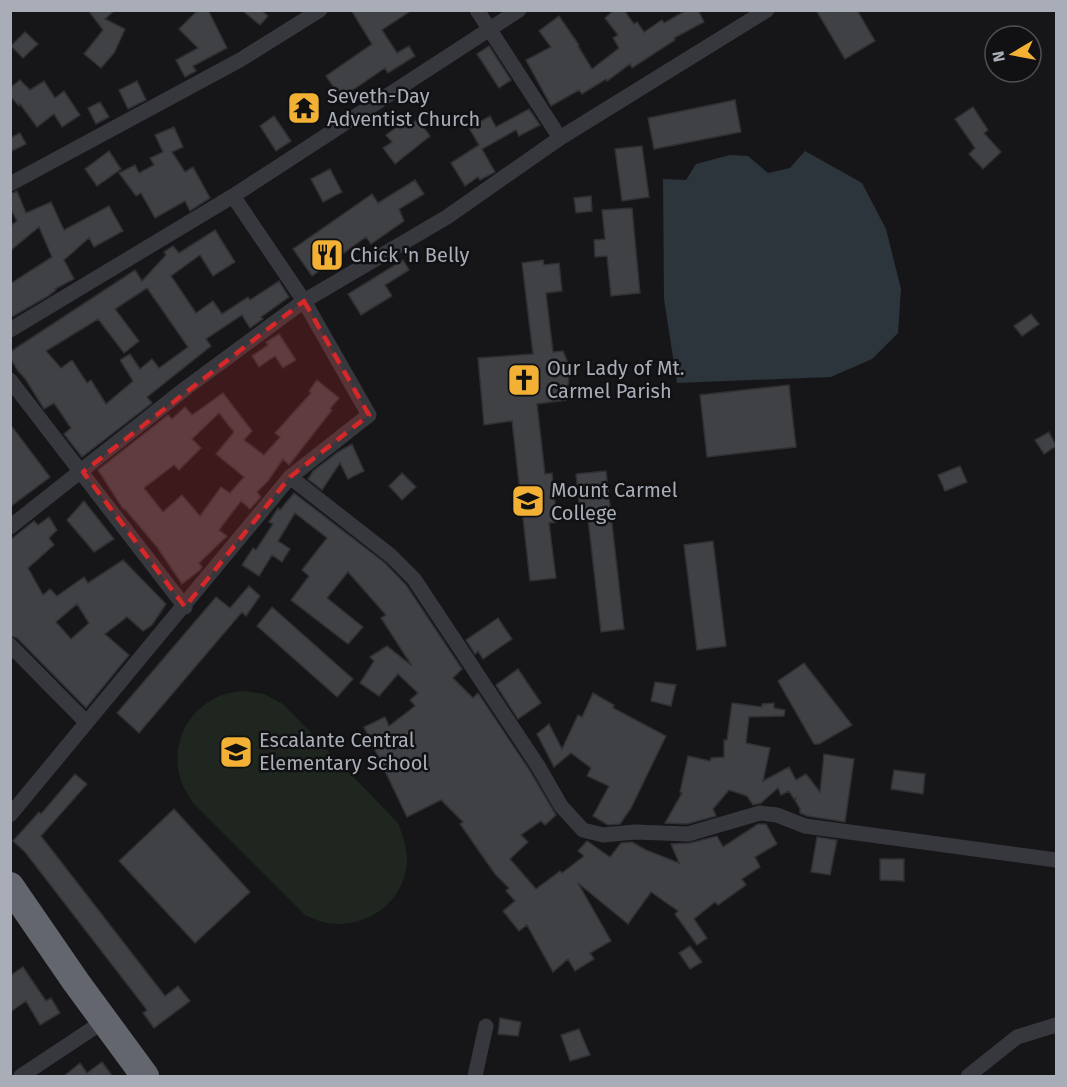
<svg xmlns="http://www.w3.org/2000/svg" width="1067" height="1087" viewBox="0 0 1067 1087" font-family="'Fira Sans',sans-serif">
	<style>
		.green { fill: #1e261f }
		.water { fill: #2c353c }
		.building { fill: #404145; stroke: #303034; stroke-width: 1.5; fill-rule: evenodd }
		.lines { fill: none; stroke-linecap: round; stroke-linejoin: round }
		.street { stroke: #37383d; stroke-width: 15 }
		.highway { stroke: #63666e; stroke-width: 28 }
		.marked { fill: #d62828; fill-opacity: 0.2; stroke: #d62828; stroke-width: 4.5; stroke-dasharray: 12 8; stroke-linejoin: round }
		.labels { text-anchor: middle; stroke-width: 5; stroke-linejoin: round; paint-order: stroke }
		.poi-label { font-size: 20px; fill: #a8adb8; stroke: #111113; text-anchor: start }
	</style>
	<rect width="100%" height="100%" fill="#161618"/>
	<path class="green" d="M243,691L264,694L283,704L398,823C403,836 408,850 407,864C403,904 365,929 327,923C320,922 312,918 305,915L192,802C189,795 183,788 181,781C170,746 186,710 220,696C227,693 235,692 243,691Z"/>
	<path class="water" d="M805,151L862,183L886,229L901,289L898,333L872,359L831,377L677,383L664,299L663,179L686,180L696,164L730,155L748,156L768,173L790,168Z"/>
	<path class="building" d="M88,10H115L105,19L125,29L114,53L101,68L84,54L103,30Z
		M198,10H208L227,48L193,66L196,71L185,77L176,60L198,48L179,29Z
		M242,10H261L268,16L260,25Z
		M351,10H412L382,30L397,53L409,46L415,56L388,73L385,68L341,98L326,76L372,44Z
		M614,10H624L634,24L637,22L644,32L662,20L664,23L687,10H698L704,22L674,38L675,40L632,68L630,64L607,81L606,79L582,94L579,90L551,106L526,60L551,47L539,31L559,16L579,45L578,46L592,69L619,48L613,38L618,35L605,18Z
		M816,10H857L875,41L845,59Z
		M25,32L38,44L23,58L11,46Z
		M489,46L511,80L499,88L477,54Z
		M20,80L30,90L44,81L55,98L64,91L80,115L62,127L54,114L37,127L20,104L19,106L10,96V88Z
		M137,81L146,100L128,109L119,90Z
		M304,91L319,111L305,122L290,102Z
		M735,100L741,132L654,149L648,118Z
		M100,102L109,117L96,124L88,108Z
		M973,107L988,130L984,133L1001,152L983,169L969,154L975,148L955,119Z
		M529,109L540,125L519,136L516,130L482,149L495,172L480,180L478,177L465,186L451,163L479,145L469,128L490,116L496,127Z
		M274,116L291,141L276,151L260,126Z
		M418,119L430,136L395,164L383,148L392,142L386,135L402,123L406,128Z
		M174,127L183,147L172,152L185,172L193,167L210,198L190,211L185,201L155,218L141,193L136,196L119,173L135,165L139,173L154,165L150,158L163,152L155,135Z
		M20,133L26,144L10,152V138Z
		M642,146L649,197L622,201L615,149Z
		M109,151L121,169L97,186L85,169Z
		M330,169L342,192L323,202L311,179Z
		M415,180L424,194L399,209L404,221L371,244L366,237L312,276L293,249L372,194L378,203Z
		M17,191L26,213L51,202L64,230L109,206L123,231L94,247L89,238L64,260L74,279L55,289L56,290L48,296L10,318V284L52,257L39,227L10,251V226L17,221L10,208V194Z
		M591,196L592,211L576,213L574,198Z
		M632,208L640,293L611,296L607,256L595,257L594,240L605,239L602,210Z
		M215,230L235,262L213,276L200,255L171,276L196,313L213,301L222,314L248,297L250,300L279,281L289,297L261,317L263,319L250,328L242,315L206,339L211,346L147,397L152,403L82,457L64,434L71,428L54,403L44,409L26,380L18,371L10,358V352L135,270L142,281L166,255L164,252L173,246L179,253ZM147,288L188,347L159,368L152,359L140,369L130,354L120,360L133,381L106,404L91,380L87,383L72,360L61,368L46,351L98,319L124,353L139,341L115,309Z
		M403,260L409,270L385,285L392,296L361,315L348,294Z
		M543,260L544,265L559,263L562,291L546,293L553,352L563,351L570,368L566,400L537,404L545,474L552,473L557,522L549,523L556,578L530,581L512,421L484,425L478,358L533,354L522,263Z
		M1031,314L1039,324L1022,336L1014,326Z
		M279,334L296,360L283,368L275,356L259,367L252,356L268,345L266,342Z
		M317,380L339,398L330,409L332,410L289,465L283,459L268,481L257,492L261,497L250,509L241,501L219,530L227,536L199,563L202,567L200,570L182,584L157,547L124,508L123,509L98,470L168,415L172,419L185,407L192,415L223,393L252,431L244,440L264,455L280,437L275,433L311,393L309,391ZM219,413L234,432L216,454L244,477L230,493L221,487L200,516L182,495L163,512L144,488L174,465L179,470L201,448L192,439Z
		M789,385L796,447L707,457L700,395Z
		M10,424L50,477L10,507Z
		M1049,432L1056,446L1044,454L1035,440Z
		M352,444L364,471L348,479L340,463L322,490L308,479L313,471L338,452Z
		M960,466L967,482L945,491L938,475Z
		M606,471L624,629L601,632L588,519H581L576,474Z
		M402,473L416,487L402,500L389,486Z
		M294,493L385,563L406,585L462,669L453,678L473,698L478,693L530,771L556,815L545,825L541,821L521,835L528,842L510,859L536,889L560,871L562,873L584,856L578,851L587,841L610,857L621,843L632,842L646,850L679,863L671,844L690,843L717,836L723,847L758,824H766L777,844L755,857L760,867L742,879L746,885L718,905L715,902L694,919L707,938L697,945L675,914L678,911L651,892L628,924L578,883L611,941L590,953L594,959L575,971L568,959L553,972L527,925L519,931L503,911L515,901L506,891L509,888L495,874L460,824L463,822L441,800L407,817L364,727L385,717L389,726L415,706L410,700L418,693L398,674L379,696L360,683L374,661L370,657L387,646L412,666L381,618L386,615L348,572L327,598L363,627L348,644L291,600L309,576L302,570L327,538L295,513L278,541L290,549L282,562L272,555L259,576L242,565L253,548L256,550L273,524L269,522L278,508L280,510Z
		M84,501L114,539L94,552L67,520Z
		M49,517L57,530L49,538L54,545L28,568L43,595L50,589L57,596L84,577L88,583L123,560L166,604L152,625L143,631L127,617L105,634L129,655L86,708L17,638L10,636V540L34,521L38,525ZM77,604L89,623L71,639L56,622Z
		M713,541L726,646L697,650L684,545Z
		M249,586L260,596L246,616L242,612L139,733L117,713L216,597L230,608Z
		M272,607L353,679L337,697L257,626Z
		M498,618L512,639L483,659L478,651L475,654L466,640Z
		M804,663L852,725L819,744H814L778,681Z
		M518,669L541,703L518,719L496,685Z
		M655,682L676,685L671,706L651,701Z
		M593,693L614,705L613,708L666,736L631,808L620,824L608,825L593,816L609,786L587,776L591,768L571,753L554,767L537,734L549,724L562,749L578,715L582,717Z
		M732,703L762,707V704L774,703V708L785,710L784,716L749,717L746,743L770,748L763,781L789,767L796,780L806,774L820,792L824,754L854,759L845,822L807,816L800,813V809L795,800L796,798L794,799L789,791L781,795L778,788L761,803L753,805L747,796L729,790L713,809L716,816L687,824L665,823L682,793L680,792L688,756L710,761L711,758L724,757V740H727Z
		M894,770L925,774L923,794L891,789Z
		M75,774L87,784L41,836L165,996L178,986L190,1001L154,1028L143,1013L147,1010L25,852L13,841L39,812L41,814Z
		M174,809L250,892L195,943L119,861Z
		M817,837L837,840L830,875L811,872Z
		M880,859H904V881L880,880Z
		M690,946L702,962L690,969L679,953Z
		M23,967L46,1001L51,998L60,1013L40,1025L26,1001L10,1012V976Z
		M500,1018L521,1022L518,1036L498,1034Z
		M579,1029L590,1055L570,1061L561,1035Z
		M102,1062L113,1077H63L80,1063L87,1073Z"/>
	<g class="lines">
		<path class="street" d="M477,10L560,138
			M10,184L240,60L320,10
			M10,330L233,196L519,10
			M10,380L185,607
			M290,477L391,556L414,579L538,766L561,806L583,830L603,835L635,832L688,834L760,813L777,815L805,826L1056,860
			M10,527L186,388L304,301L447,217L560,138L767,10
			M10,645L86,722
			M10,815L290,477L369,415L304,301L233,196
			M21,1076L104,1021
			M475,1076L486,1026
			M968,1076L1017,1037L1056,1025"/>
		<path class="highway" d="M10,886L76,982L145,1076"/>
	</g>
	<path class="marked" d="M304,301L369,415L290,477L185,607L83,472Z"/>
	<defs>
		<g id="temple-square" transform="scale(1.725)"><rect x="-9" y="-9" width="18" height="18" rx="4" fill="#f2b134" stroke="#111113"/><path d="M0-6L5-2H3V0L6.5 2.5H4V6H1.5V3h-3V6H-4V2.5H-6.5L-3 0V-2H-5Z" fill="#111"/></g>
		<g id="restaurant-square" transform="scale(1.725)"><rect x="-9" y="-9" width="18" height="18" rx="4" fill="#f2b134" stroke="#111113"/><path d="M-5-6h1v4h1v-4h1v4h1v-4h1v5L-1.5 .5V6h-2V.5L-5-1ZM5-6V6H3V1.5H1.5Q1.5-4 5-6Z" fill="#111"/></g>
		<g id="church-square" transform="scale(1.725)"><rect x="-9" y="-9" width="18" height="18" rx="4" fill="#f2b134" stroke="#111113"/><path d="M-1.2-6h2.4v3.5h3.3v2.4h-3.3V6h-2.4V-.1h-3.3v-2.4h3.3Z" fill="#111"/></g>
		<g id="school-square" transform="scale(1.725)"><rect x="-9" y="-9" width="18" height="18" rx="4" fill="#f2b134" stroke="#111113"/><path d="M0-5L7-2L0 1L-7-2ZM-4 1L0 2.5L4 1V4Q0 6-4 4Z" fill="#111"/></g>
	</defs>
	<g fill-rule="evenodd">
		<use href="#temple-square" x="304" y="108"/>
		<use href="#restaurant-square" x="327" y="255"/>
		<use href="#church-square" x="524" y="380"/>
		<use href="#school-square" x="528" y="501"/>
		<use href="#school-square" x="236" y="752"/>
	</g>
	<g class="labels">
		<g class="poi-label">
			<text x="327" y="103">Seveth-Day<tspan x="327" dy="23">Adventist Church</tspan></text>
			<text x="350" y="262">Chick 'n Belly</text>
			<text x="547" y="375">Our Lady of Mt.<tspan x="547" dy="23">Carmel Parish</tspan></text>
			<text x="551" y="497">Mount Carmel<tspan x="551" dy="23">College</tspan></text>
			<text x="259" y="747">Escalante Central<tspan x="259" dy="23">Elementary School</tspan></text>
		</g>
	</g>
	<rect width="1067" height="1087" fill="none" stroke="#a8adb8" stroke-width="24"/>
	<g transform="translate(1013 54) rotate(260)"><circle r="28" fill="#111113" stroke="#4d4f55" stroke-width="1.5"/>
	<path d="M0-4.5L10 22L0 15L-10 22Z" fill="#f2b134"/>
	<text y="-9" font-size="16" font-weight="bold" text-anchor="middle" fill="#a8adb8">N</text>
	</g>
</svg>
